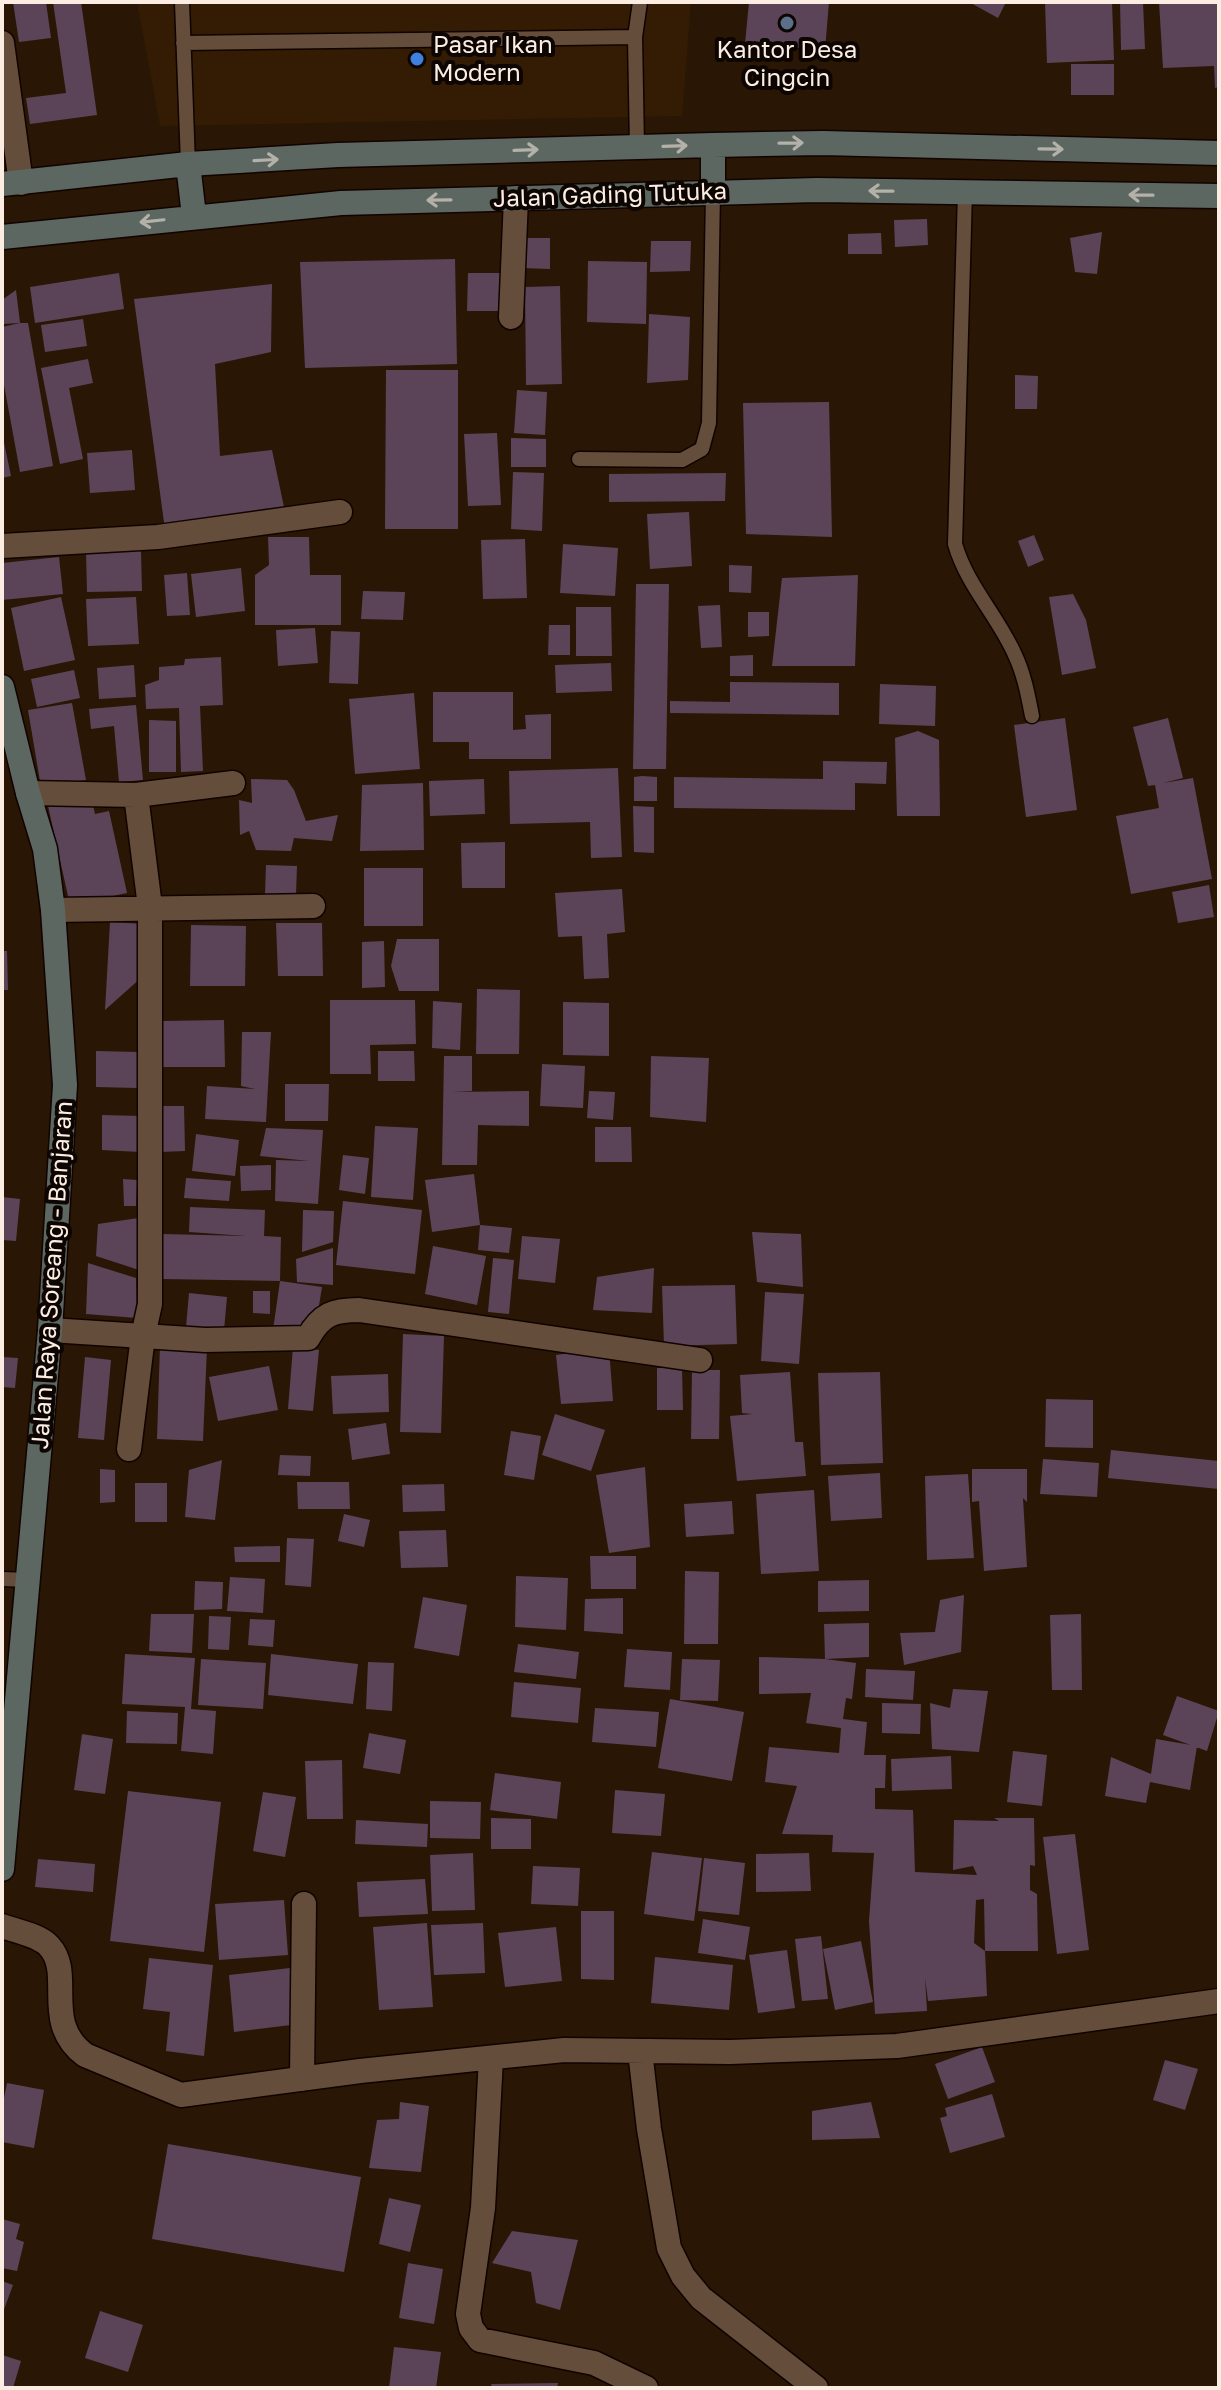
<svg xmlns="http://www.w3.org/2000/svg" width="1221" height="2390" viewBox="0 0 1221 2390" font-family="'Golos Text',sans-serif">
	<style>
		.built { fill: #331b04 }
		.building { fill: #5b4458 }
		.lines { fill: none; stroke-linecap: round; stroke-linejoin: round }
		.lane-casing { stroke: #110300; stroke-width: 17 }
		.street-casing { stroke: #110300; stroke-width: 27 }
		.secondary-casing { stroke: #110300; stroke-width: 27 }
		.lane { stroke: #654d3b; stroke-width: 14 }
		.street { stroke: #654d3b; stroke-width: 24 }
		.secondary { stroke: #5c6762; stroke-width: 24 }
		.oneway { stroke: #b4b1a8 }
		.service-dot { fill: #5c6f8a; stroke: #0c0501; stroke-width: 3 }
		.shop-dot { fill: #3f7fe0; stroke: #0c0501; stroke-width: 3 }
		.labels { text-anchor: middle; stroke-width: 8; stroke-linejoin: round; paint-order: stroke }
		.poi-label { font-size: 24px; fill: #fcede2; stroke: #0c0501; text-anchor: start }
		.street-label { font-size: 24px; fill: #fcede2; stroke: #0c0501 }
	</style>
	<rect width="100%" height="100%" fill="#2a1605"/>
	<path class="built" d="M137,2H691L682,116L160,126Z"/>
	<path class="building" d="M13,2H46L51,38L19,42Z
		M53,2H81L97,115L30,124L26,98L66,93Z
		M749,2H829L825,50L745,44Z
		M969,2H1006L998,18Z
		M1045,2H1112L1114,60L1047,63Z
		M1120,2H1143L1145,49L1121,50Z
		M1159,2H1219V87L1215,88L1214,66L1163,68Z
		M1071,64H1114V95H1071Z
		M927,219L928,245L895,247L894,220Z
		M1102,232L1097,274L1075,272L1070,238Z
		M881,233L882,254H848V234Z
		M522,238H550V269L521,268Z
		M651,241H691L690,271L650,272Z
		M455,259L457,364L305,368L300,262Z
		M588,261L647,262L646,324L587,322Z
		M119,273L124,309L35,323L30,287Z
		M468,273H502V311H467Z
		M272,284L271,352L215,364L220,456L272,450L284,507L165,530L134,299Z
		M560,286L562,384L526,385L525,287Z
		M16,290L20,323H28L53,466L20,472L2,374V327L20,323L2,324V300Z
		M649,314L690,317L688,380L647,383Z
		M83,319L87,346L45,352L41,325Z
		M88,359L93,383L69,388L83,459L60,464L41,368Z
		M386,370H458V529H385Z
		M1015,375L1038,376L1037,409H1015Z
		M517,390L547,392L545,435L514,433Z
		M829,402L832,537L746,534L743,403Z
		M2,433L11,476L2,478Z
		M497,433L501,505L468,506L464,434Z
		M511,438L546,439V467H511Z
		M132,450L135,490L90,493L87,453Z
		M513,472L544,473L542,531L511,529Z
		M726,473L725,501L609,502V474Z
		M689,512L692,566L650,569L647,514Z
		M1034,535L1044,560L1028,567L1018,541Z
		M268,537H309L310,575H341V625H255V575L269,565Z
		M525,539L527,598L483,599L481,540Z
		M563,544L618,548L615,596L560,593Z
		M86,551H141L142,591L87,592Z
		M59,557L63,594L2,600V563Z
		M729,565L752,566L751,593L729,592Z
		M241,568L245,611L196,617L191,574Z
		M187,573L190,615L167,616L164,575Z
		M858,575L855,666H772L782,578Z
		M636,584H669L666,769H633Z
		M363,591L405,592L403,620L361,619Z
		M1073,594L1086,620L1096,668L1062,675L1049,597Z
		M61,597L75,660L24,671L11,608Z
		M136,597L139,644L88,646L86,599Z
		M720,605L722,647L701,648L698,606Z
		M576,607H611L612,656H576Z
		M748,612H769V636L748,637Z
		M549,625H570V655H548Z
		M315,628L318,663L278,666L276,630Z
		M331,631L360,632L358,684L329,683Z
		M753,655V676H730V656Z
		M221,657L223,705L200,706L203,771L181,772L179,708L146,709L145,685L159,680V667L184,665L185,659Z
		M611,663L612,691L556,693L555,665Z
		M134,665L136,697L99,699L97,668Z
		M74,670L80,698L37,707L31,679Z
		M730,682L839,683V715L670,713V701L730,702Z
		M880,684L936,686L935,726L879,724Z
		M433,692H513V730L526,729L525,715L551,714V759H469V742H433Z
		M414,693L420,769L355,774L349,699Z
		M72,703L86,780L41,787L28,710Z
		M136,705L143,780L119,782L114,726L91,729L89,709Z
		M1065,718L1077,810L1026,817L1014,725Z
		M1168,718L1183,778L1163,783L1193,778L1212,879L1131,894L1116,816L1159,808L1155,785L1148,786L1133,727Z
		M149,720L176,721V772H149Z
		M918,731L939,740L940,816H897L895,738Z
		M823,761L887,762L886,784L855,783V810L674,808V777L823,779Z
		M618,768L622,857L591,858L590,822L510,824L509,771Z
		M642,776L657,777V801H634V777Z
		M251,779L287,780L294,790L306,821L338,815L332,841L294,838L291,851L256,850L249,831L240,835L239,800L252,803Z
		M484,779L485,814L430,816L429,781Z
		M423,783L424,850L360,851L362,785Z
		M91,796L95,814L109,811L127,893L70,905L48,806Z
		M633,806L654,807V853L634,852Z
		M505,842V888H462L461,843Z
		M266,865L297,866L296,894H265Z
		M364,868H423V926H364Z
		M1209,885L1214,917L1178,923L1172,892Z
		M622,889L625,932L607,934L609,978L584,979L582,936L558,937L555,893Z
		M110,922L145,924L142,977L105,1010Z
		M276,923H322L323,976H278Z
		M191,925L246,926L245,986H190Z
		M397,939H439V991H399L391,966Z
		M384,941L385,987L362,988V942Z
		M2,951H7L8,990H2Z
		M477,989L520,990L519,1054H476Z
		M330,1000H415L416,1044L370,1045L371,1074H330Z
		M433,1001L462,1003L460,1050L432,1048Z
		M563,1002L609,1003V1056L563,1055Z
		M224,1020L225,1067H161V1021Z
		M242,1032H271L266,1122L205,1119L207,1086L255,1089L241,1086Z
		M96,1051L138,1052L137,1088L96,1087Z
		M378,1051H414L415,1081H378Z
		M444,1056H472V1091L452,1092L529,1091V1126L478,1125L477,1165H442Z
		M651,1056L709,1058L706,1122L650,1117Z
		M542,1064L585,1066L583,1108L540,1106Z
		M285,1084H329L328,1121H285Z
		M589,1091L615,1092L613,1120L587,1118Z
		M160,1106H184L185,1151L160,1152Z
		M102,1115L141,1116L140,1152L102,1150Z
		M375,1126L418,1128L413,1200L371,1197Z
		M595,1127H631L632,1162H595Z
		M266,1128L323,1130L318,1204L275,1201L276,1160L309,1161L260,1156Z
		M196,1134L239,1140L235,1176L192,1171Z
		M343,1155L369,1158L365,1194L339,1190Z
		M271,1165V1190L241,1191L240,1166Z
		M474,1174L480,1225L512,1228L509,1253L478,1250L480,1225L432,1232L425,1180Z
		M186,1178L231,1181L229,1201L184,1198Z
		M123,1179L137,1180L136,1206H124Z
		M2,1197L20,1199L16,1241L2,1240Z
		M343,1201L422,1210L415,1274L336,1265Z
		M190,1207L265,1210L264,1236L281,1237L280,1281L322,1287L317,1318L302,1321L300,1333L273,1330L280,1281L161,1279L162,1234L246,1236L189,1232Z
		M303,1210L334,1211L333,1242L302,1252Z
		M145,1217L139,1270L96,1256L98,1224Z
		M752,1232L801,1234L803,1287L757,1282Z
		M522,1236L560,1239L555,1283L518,1279Z
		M433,1246L486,1256L477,1305L425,1294Z
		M333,1248V1285L297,1282L296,1259Z
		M493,1258L514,1260L509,1314L488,1312Z
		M88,1263L136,1278L137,1318L86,1314Z
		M654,1268L652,1313L593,1310L597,1277Z
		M735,1285L737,1344L664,1346L662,1286Z
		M253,1291H270V1314L253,1313Z
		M765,1292L804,1294L799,1364L761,1361Z
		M189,1293L227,1297L224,1330L186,1327Z
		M403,1334L444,1336L441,1433L400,1432Z
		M160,1345L207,1347L203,1441L157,1439Z
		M293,1347L319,1350L313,1411L288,1409Z
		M609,1348L613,1401L561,1404L556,1355Z
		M2,1357L18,1358L15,1388L2,1387Z
		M85,1357L111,1360L104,1440L78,1438Z
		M269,1366L278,1410L218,1421L209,1377Z
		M657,1368H682L683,1410H657Z
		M692,1370H720L719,1439H691Z
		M790,1372L795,1442H803L806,1476L737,1481L730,1416L752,1414L742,1413L740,1375Z
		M880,1372L883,1463L821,1465L818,1373Z
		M388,1374L389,1412L333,1414L331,1376Z
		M1046,1399L1093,1400V1448L1045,1447Z
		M555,1414L605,1430L591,1471L542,1455Z
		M386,1423L390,1454L352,1460L348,1429Z
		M511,1431L541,1436L534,1480L504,1475Z
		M1111,1450L1219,1461V1489L1108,1478Z
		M280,1455L311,1456L310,1476L278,1475Z
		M1043,1459L1099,1463L1097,1497L1040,1494Z
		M222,1460L215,1520L185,1517L189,1470Z
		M645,1467L650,1547L609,1553L596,1475Z
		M100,1469L115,1470V1502L100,1503Z
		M972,1469H1027V1502L1023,1498L1027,1567L984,1571L979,1501L972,1502Z
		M880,1473L882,1518L831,1521L828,1476Z
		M968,1474L974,1558L927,1560L925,1476Z
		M297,1482H349L350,1509H298Z
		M135,1483H167V1522H135Z
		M444,1484L445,1511L403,1512L402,1485Z
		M814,1490L819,1571L761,1574L756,1494Z
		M732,1501L734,1534L686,1537L684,1504Z
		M344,1514L370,1520L364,1547L338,1541Z
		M446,1530L448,1567L401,1568L399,1531Z
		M287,1538L314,1539L311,1587L285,1585Z
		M280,1546V1562H235L234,1547Z
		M590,1556H636V1589H591Z
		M685,1571L719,1572L718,1644H684Z
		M516,1576L568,1578L566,1630L515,1627Z
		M230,1577L265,1579L263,1613L227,1611Z
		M869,1580V1611L818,1612V1581Z
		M195,1581L223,1582L222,1609L194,1610Z
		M964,1595L961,1652L904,1665L900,1633L935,1632L940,1600Z
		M423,1597L467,1605L459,1656L414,1648Z
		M623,1598V1634L584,1631L585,1599Z
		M151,1614H194L192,1653L149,1651Z
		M1081,1614L1082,1690H1052L1050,1615Z
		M209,1616L231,1617L229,1650L208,1649Z
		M250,1619L275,1620L273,1647L248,1645Z
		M869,1623V1657L825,1659L856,1663L852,1699L846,1698L843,1719L867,1722L864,1755H886L885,1788H875V1809L913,1810L915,1872L977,1875L973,1866L953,1870L954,1820L999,1821L994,1818H1034L1035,1866L1030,1865V1890L1037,1894L1038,1951H985L984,1899L976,1900L974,1943L985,1951L987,1996L928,2001L925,1978L927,2011L875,2014L869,1921L874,1853L832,1852L833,1835L782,1834L797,1786L765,1782L769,1747L839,1753L841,1728L806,1723L811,1693L759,1694V1657L825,1659L824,1624Z
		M518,1644L579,1652L576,1679L514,1672Z
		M627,1649L672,1652L670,1690L624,1687Z
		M125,1654L195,1658L191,1709L216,1711L213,1754L181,1751L185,1707L122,1704Z
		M271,1654L358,1664L353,1704L268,1695Z
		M201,1659L266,1663L263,1709L198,1705Z
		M682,1659L720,1660L718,1701L680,1700Z
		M368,1662L394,1663L392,1711L366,1709Z
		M866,1669L915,1671L913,1700L865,1697Z
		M514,1682L581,1688L578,1723L511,1717Z
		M953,1689L988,1691L979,1752L932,1749L930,1703L950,1708Z
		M1177,1696L1219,1711L1207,1751L1163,1735Z
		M670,1699L744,1712L732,1781L658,1768Z
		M882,1703L921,1704L920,1734L882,1733Z
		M595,1708L659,1712L656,1747L592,1742Z
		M127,1711L178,1713L177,1744L126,1743Z
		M369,1733L406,1740L400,1774L363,1768Z
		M82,1734L113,1739L105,1794L74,1790Z
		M1156,1739L1197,1746L1190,1790L1150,1782L1146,1803L1105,1796L1111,1757L1151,1774Z
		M1013,1751L1047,1755L1042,1806L1007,1802Z
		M951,1756L952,1789L892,1791L891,1759Z
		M342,1760L343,1819H307L305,1761Z
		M495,1773L561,1782L557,1819L490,1810Z
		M615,1790L665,1794L661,1836L612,1833Z
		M128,1791L221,1802L204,1952L110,1941Z
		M263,1792L296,1797L285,1857L253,1851Z
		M430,1801L481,1802L480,1839L430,1838Z
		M491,1818L531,1819V1849H491Z
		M356,1820L428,1824L427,1847L355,1844Z
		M1075,1834L1089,1950L1057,1954L1043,1837Z
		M652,1852L702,1858L694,1921L644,1914Z
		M473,1853L475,1910L432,1911L430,1855Z
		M809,1853L811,1891L756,1892V1854Z
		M704,1858L745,1863L739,1915L698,1911Z
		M38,1859L95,1864L93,1892L35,1887Z
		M533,1866L580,1868L578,1906L531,1904Z
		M425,1879L428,1914L359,1917L357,1882Z
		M284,1900L288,1955L219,1960L215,1904Z
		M581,1911H614V1980L581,1979Z
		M703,1919L750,1927L745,1960L698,1953Z
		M427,1923L433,2007L379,2010L373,1927Z
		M483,1923L485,1973L434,1975L431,1925Z
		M556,1927L562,1981L505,1987L498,1933Z
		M821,1936L828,1999L802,2001L795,1939Z
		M861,1941L873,2002L835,2010L823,1949Z
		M787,1950L795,2008L758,2013L749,1955Z
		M655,1957L733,1965L729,2010L651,2003Z
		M149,1958L213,1965L204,2056L166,2051L170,2012L143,2009Z
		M290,1968L299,2024L234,2032L229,1975Z
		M982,2047L995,2082L948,2099L935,2064Z
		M1165,2060L1198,2069L1185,2110L1153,2100Z
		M7,2083L44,2090L34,2148L2,2142V2108Z
		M992,2094L1005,2137L950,2153L940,2118L947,2116L945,2108Z
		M400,2102L429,2106L421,2172L369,2168L377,2120L399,2119Z
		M871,2102L880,2138L812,2140V2111Z
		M168,2144L361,2177L344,2272L152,2239Z
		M389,2198L421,2205L410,2252L379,2244Z
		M2,2219L20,2224L16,2239L24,2242L17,2271L2,2268Z
		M512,2231L578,2240L560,2310L536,2303L531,2272L492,2263Z
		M408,2263L443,2269L434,2324L399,2318Z
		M2,2281L13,2285L2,2315Z
		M100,2311L143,2325L128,2372L85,2358Z
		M394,2347L441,2352L436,2388H389Z
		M2,2355L21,2361L13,2388H2Z
		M558,2383L557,2388H492L491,2384Z"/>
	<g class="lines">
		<g class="lane-casing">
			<path id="lane" d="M182,2L188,164
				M183,43L635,37
				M637,147L635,37L640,2
				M965,192L955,544C967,586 998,616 1015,655C1024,674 1028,695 1032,716
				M579,459L682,460L702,449L709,423L713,192
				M2,1579L29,1580"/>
		</g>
		<g class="street-casing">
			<path id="street" d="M2,43L21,183
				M511,317L516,198
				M2,546L158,537L340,512
				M28,793L136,795L233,783
				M53,910L313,906
				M50,1330L205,1340L308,1338C321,1314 334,1310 359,1310L700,1360
				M129,1449L143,1336L150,1304V907L136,795
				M2,1926C15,1931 39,1935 49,1946C75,1974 41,2022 85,2055L181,2095L360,2071L564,2050L730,2052L897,2046L1219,2001
				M640,2051L649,2129L669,2248L683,2276L701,2298L816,2388
				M491,2058L483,2208L468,2314L471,2328L480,2340L594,2363L646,2388
				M302,2079L304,1904"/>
		</g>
		<g class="secondary-casing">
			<path id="secondary" d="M713,145V192
				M188,164L194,216
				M2,184L188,164L338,155L713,145L823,143L1219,153
				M2,237L341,203L817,190L1219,196
				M2,687L28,793L45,849L53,910L65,1085L50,1330L2,1869"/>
		</g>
		<use href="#lane" class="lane"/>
		<use href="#street" class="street"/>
		<use href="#secondary" class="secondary"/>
	</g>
	<defs><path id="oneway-shaft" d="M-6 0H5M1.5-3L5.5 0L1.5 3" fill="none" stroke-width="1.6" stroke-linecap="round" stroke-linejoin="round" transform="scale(2)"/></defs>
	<g class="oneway">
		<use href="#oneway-shaft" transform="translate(791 143) rotate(-1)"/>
		<use href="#oneway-shaft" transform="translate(675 146) rotate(-2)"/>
		<use href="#oneway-shaft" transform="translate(1051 149) rotate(1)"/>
		<use href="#oneway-shaft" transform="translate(526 150) rotate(-2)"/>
		<use href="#oneway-shaft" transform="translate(266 160) rotate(-3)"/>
		<use href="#oneway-shaft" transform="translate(881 191) rotate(-179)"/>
		<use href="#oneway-shaft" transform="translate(1141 195) rotate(-179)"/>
		<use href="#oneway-shaft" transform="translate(439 200) rotate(179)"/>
		<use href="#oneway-shaft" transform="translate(152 221) rotate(174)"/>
	</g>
	<circle class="service-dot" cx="787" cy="23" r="8"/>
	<circle class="shop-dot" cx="417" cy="59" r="8"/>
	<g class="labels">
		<g class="poi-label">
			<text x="433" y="53">Pasar Ikan<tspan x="433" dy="28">Modern</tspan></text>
			<text x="787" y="58" text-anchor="middle">Kantor Desa<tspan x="787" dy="28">Cingcin</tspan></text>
		</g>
		<g class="street-label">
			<text transform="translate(610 195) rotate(-2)" y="8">Jalan Gading Tutuka</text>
			<text transform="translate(52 1275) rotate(-86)" y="8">Jalan Raya Soreang - Banjaran</text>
		</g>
	</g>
	<rect width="1221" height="2390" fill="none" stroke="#fcede2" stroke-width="8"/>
</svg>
